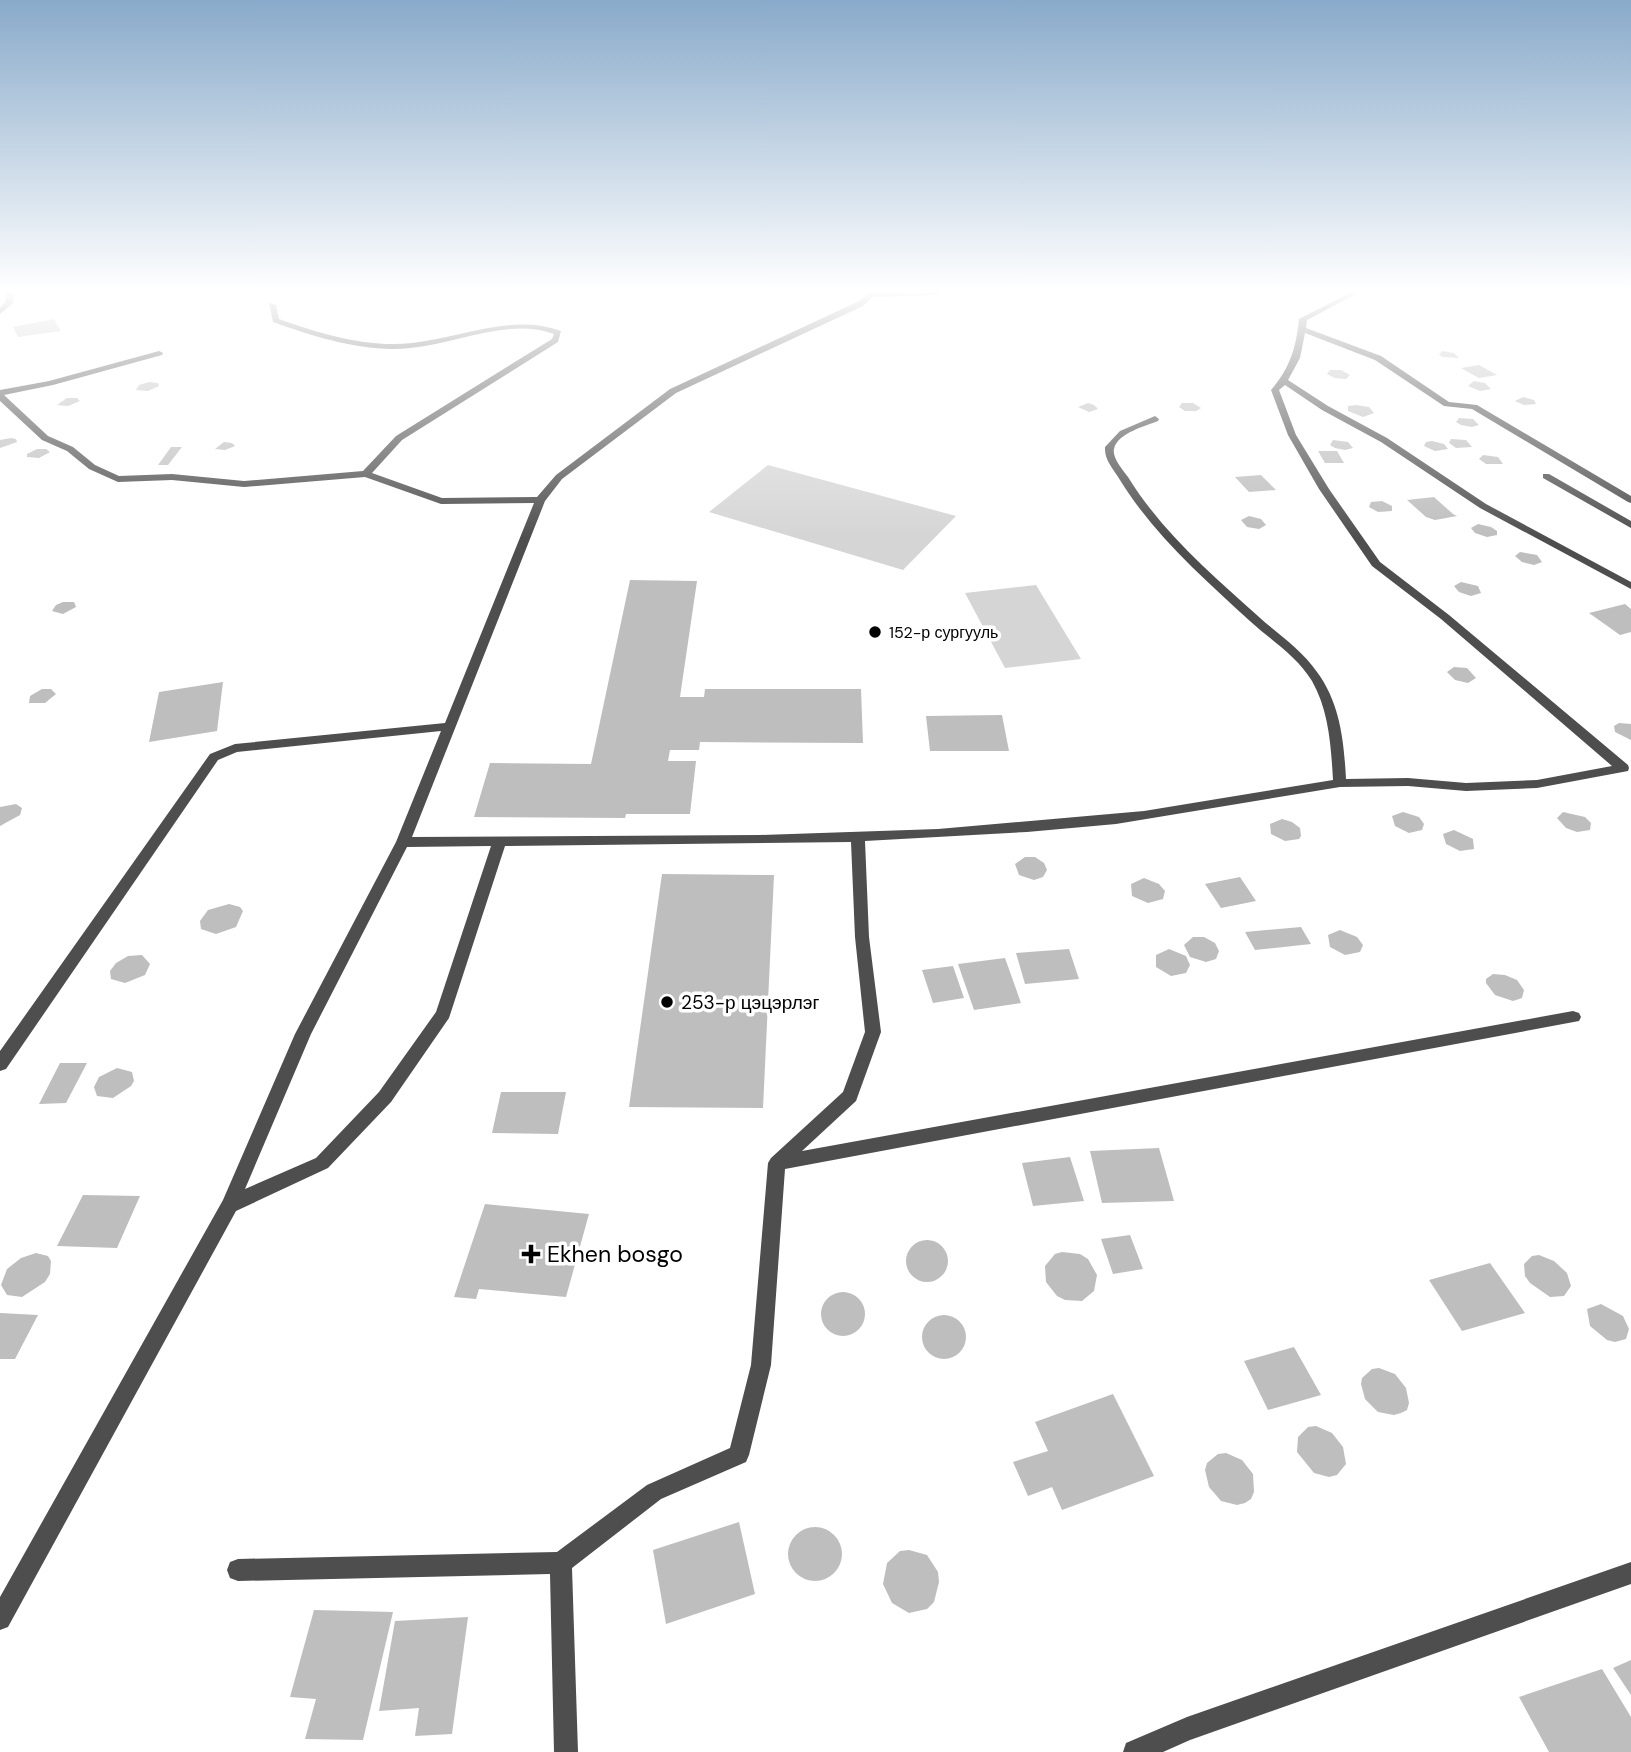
<svg xmlns="http://www.w3.org/2000/svg" width="1631" height="1752" viewBox="0 0 1631 1752" font-family="'DM Sans',sans-serif">
	<style>
		.green { fill: #d5d5d5 }
		.building { fill: #bebebe }
		.lines { fill: none; stroke-linecap: round; stroke-linejoin: round }
		.minor { fill: #4e4e4e; fill-rule: evenodd }
		.poi-dot { fill: #000; stroke: #fff; stroke-width: 2.5 }
		.labels { text-anchor: middle; stroke-width: 7; stroke-linejoin: round; paint-order: stroke }
		.far-poi-label { font-size: 16px; fill: #000; stroke: #fff; text-anchor: start }
		.poi-label { font-size: 19px; fill: #000; stroke: #fff; text-anchor: start }
		.near-poi-label { font-size: 23px; fill: #000; stroke: #fff; text-anchor: start }
	</style>
	<rect width="100%" height="100%" fill="#fff"/>
	<path class="green" d="M768,465L956,516L903,570L709,512Z
		M1036,585L1081,659L1005,668L965,593Z"/>
	<path class="building" d="M54,319L61,331L18,337L13,327Z
		M1442,351L1454,353L1459,358L1443,357L1439,355Z
		M1479,365L1497,375L1479,378L1461,368Z
		M1330,370H1341L1350,375L1346,379L1335,378L1327,374Z
		M1474,381L1485,383L1491,389L1480,391L1468,386Z
		M149,382L158,383L159,386L148,391L136,390L139,385Z
		M1523,397L1534,400L1536,404L1524,405L1515,401Z
		M67,398H77L80,401L68,406L57,405Z
		M1088,403L1094,405L1098,409L1089,412L1078,407Z
		M1182,403H1193L1201,408L1196,411H1185L1179,407Z
		M1356,405L1369,407L1374,413L1363,417L1348,411V406Z
		M1459,418L1473,419L1479,425L1472,427L1461,425L1456,422Z
		M11,438L16,439L17,442L0,448V440Z
		M1451,439L1466,440L1472,447L1456,448L1449,443Z
		M1333,440L1348,442L1353,448L1345,450L1335,448L1330,445Z
		M1432,441L1444,444L1448,449L1435,451L1424,446L1426,442Z
		M224,442L232,443L235,446L225,450L215,449Z
		M171,447H182L168,465H158Z
		M37,449H46L50,452L39,458L27,457V454Z
		M1318,451H1337L1344,463H1325Z
		M1483,455L1498,457L1503,464H1486L1479,459Z
		M1261,475L1276,490L1249,492L1235,477Z
		M1434,497L1453,514L1457,516L1435,520L1426,517L1407,500Z
		M1382,501L1392,506V511L1378,512L1369,507L1371,502Z
		M1249,516L1261,519L1266,525L1259,529L1247,527L1241,520Z
		M1478,524L1491,527L1497,531V535L1487,537L1475,533L1471,528Z
		M1520,552L1537,555L1542,562L1534,565L1522,562L1515,556Z
		M630,580L697,581L680,697H704L705,689H861L863,743L700,742L699,750H670L668,761H696L690,814H626L625,818L474,817L490,763L591,764Z
		M1461,582L1478,586L1481,593L1471,596L1459,592L1454,586Z
		M63,602H74L76,607L63,614L52,611L56,605Z
		M1625,604L1631,609V632L1620,635L1589,613Z
		M1454,667L1467,668L1476,678L1468,683L1455,680L1447,672Z
		M223,682L217,731L149,742L159,692Z
		M42,689H51L56,694L45,703H29L30,696Z
		M1002,715L1009,751H930L926,716Z
		M1619,723L1631,724V740L1615,732L1614,726Z
		M16,804L22,808L20,815L0,826V807Z
		M1403,812L1419,817L1424,824L1422,830L1409,833L1395,826L1392,816Z
		M1563,812L1585,817L1591,823L1590,830L1577,832L1566,828L1557,818Z
		M1282,819L1292,822L1300,828L1301,836L1299,839L1285,841L1271,834L1270,824Z
		M1454,830L1473,839L1474,849L1460,851L1446,844L1443,834Z
		M1025,857H1035L1044,863L1047,870L1043,877L1034,880L1019,875L1015,864Z
		M662,874L774,875L763,1108L629,1107Z
		M1240,877L1256,901L1221,908L1205,884Z
		M1144,878L1159,884L1165,891L1163,899L1148,903L1132,896L1131,884Z
		M229,904L240,907L243,911L236,927L216,934L201,929L200,921L208,910Z
		M1301,927L1311,944L1255,950L1245,932Z
		M1340,930L1357,937L1363,945L1360,952L1345,955L1330,947L1328,935Z
		M1193,937H1204L1215,943L1219,951L1216,959L1206,962L1190,957L1184,945Z
		M1069,949L1079,979L1025,984L1016,953Z
		M1169,949L1186,956L1190,965L1186,973L1171,976L1156,967V955Z
		M142,955L150,964L145,975L125,983L111,979L110,971L116,963L128,956Z
		M1005,958L1021,1003L974,1010L958,964Z
		M953,966L964,998L933,1003L922,970Z
		M1493,974L1505,975L1517,980L1524,990L1522,998L1513,1001L1495,995L1486,983V979Z
		M60,1063H87L66,1103L39,1104Z
		M117,1068L132,1072L134,1081L131,1086L113,1098L97,1096L94,1087L99,1077Z
		M501,1092H566L558,1134L492,1133Z
		M1159,1148L1174,1201L1102,1203L1090,1151Z
		M1070,1157L1084,1201L1033,1206L1022,1163Z
		M83,1195L140,1196L117,1248L57,1246Z
		M485,1204L589,1214L566,1297L479,1289L476,1299L454,1297Z
		M1130,1235L1143,1269L1113,1274L1101,1239Z
		M906 1261a21 21 0 1 1 42 0a21 21 0 1 1-42 0Z
		M1062,1252L1080,1254L1088,1259L1097,1275L1094,1291L1082,1301L1065,1300L1057,1296L1046,1282L1045,1266L1055,1254Z
		M36,1253L48,1256L51,1261L50,1274L45,1282L22,1297L7,1295L1,1285L7,1269L21,1258Z
		M1539,1255L1554,1261L1567,1273L1571,1286L1564,1296L1550,1297L1530,1283L1525,1276L1524,1264L1532,1256Z
		M1490,1263L1525,1313L1462,1331L1429,1280Z
		M821 1314a22 22 0 1 1 44 0a22 22 0 1 1-44 0Z
		M1601,1304L1623,1316L1629,1329L1626,1339L1615,1342L1607,1340L1590,1326L1587,1309Z
		M0,1313L38,1315L15,1359H0Z
		M922 1337a22 22 0 1 1 44 0a22 22 0 1 1-44 0Z
		M1294,1347L1321,1395L1268,1410L1244,1361Z
		M1379,1368L1395,1374L1406,1388L1409,1403L1407,1410L1401,1413L1394,1415L1378,1412L1365,1399L1361,1384L1362,1378L1372,1369Z
		M1113,1394L1154,1476L1062,1510L1052,1487L1028,1496L1013,1462L1048,1451L1035,1422Z
		M1316,1426L1332,1433L1343,1447L1346,1464L1337,1475L1329,1477L1314,1473L1297,1452L1298,1437L1308,1427Z
		M1226,1453L1242,1460L1253,1474L1254,1492L1251,1499L1245,1503L1237,1505L1221,1501L1209,1487L1205,1470L1207,1463L1218,1454Z
		M739,1522L755,1594L666,1624L653,1550Z
		M788 1554a27 27 0 1 1 54 0a27 27 0 1 1-54 0Z
		M909,1550L927,1555L938,1572L939,1582L934,1602L927,1609L909,1613L892,1603L883,1584L887,1563L900,1551Z
		M314,1610L393,1612L363,1740L305,1739L316,1699L290,1697Z
		M468,1617L452,1734L415,1736L419,1708L379,1711L395,1621Z
		M1631,1660V1695L1613,1668Z
		M1602,1669L1631,1717V1752H1549L1519,1697Z"/>
	<g class="lines">
		<path class="minor" d="M6,293H14L13,303L0,314V308L5,302Z
			M870,293H940L936,295L873,297L863,306L676,393L562,479L545,501L412,837L760,835L938,829L1144,811L1333,780C1331,746 1329,711 1312,681C1297,656 1272,641 1251,622C1203,578 1154,535 1120,480C1114,470 1104,460 1105,447L1120,431L1155,416L1159,419L1158,421C1146,426 1117,433 1114,449C1112,458 1123,470 1128,477C1162,532 1211,574 1259,617C1279,635 1302,650 1317,672C1340,703 1344,741 1346,779L1408,778L1466,783L1537,780L1612,766L1441,619L1372,566L1319,489L1288,435L1271,390C1290,368 1296,348 1299,319L1350,293H1358L1307,320L1306,328L1381,356L1449,402L1477,405L1631,496V503L1628,502L1472,409L1444,406L1375,360L1305,333L1300,358L1288,380L1328,406L1387,438L1486,504L1631,582V589L1480,508L1381,442L1322,410L1285,385L1279,390L1296,435L1329,489L1380,562L1449,615L1628,765L1629,768L1628,771L1537,788L1466,791L1408,786L1340,787L1116,824L1027,832L865,841L869,937L881,1032L856,1101L802,1151L1573,1011L1579,1013L1581,1017L1579,1021L785,1169L771,1365L749,1455L746,1462L661,1499L572,1568L578,1752H554L550,1574L238,1581L230,1578L227,1570L230,1562L238,1559L557,1552L647,1485L730,1448L751,1365L768,1163L771,1158L843,1092L865,1032L855,937L851,842L505,846L449,1018L391,1102L328,1168L236,1211L8,1627L0,1630V1597L223,1200L295,1034L396,842L441,731L237,752L218,760L6,1069L0,1071V1051L210,754L235,744L445,723L534,503L441,504L365,477L244,487L172,480L118,482L89,469L67,451L42,440L0,401V390L49,381L159,351L163,353L162,355L53,385L4,395L48,436L73,447L95,465L119,476L172,474L244,481L363,471L396,436L531,352L552,339L554,334C509,317 456,344 410,348C365,353 315,337 273,322L269,303L276,305L279,319C320,334 368,348 412,343C461,338 512,313 561,331L558,342L402,440L372,473L442,498L537,497L556,475L670,389L857,302ZM491,846L436,1012L379,1092L316,1158L245,1189L311,1034L407,847Z
			M1543,474H1549L1631,521V528L1543,478Z
			M1631,1562V1584L1190,1740L1163,1752H1123L1126,1743L1187,1717Z"/>
	</g>
	<linearGradient id="sky" x2="0" y2="1"><stop stop-color="#89aaca"/><stop offset="0.54" stop-color="#fff"/><stop offset="1" stop-color="#fff" stop-opacity="0"/></linearGradient>
	<rect width="1631" height="538" fill="url(#sky)"/>
	<g class="poi-dot">
		<circle cx="875" cy="632" r="7"/>
		<circle cx="667" cy="1002" r="7"/>
		<path d="M527.5 1243.5h7v7h7v7h-7v7h-7v-7h-7v-7h7z"/>
	</g>
	<g class="labels">
		<g class="far-poi-label">
			<text x="889" y="638">152-р сургууль</text>
		</g>
		<g class="poi-label">
			<text x="681" y="1009">253-р цэцэрлэг</text>
		</g>
		<g class="near-poi-label">
			<text x="547" y="1262">Ekhen bosgo</text>
		</g>
	</g>
</svg>
